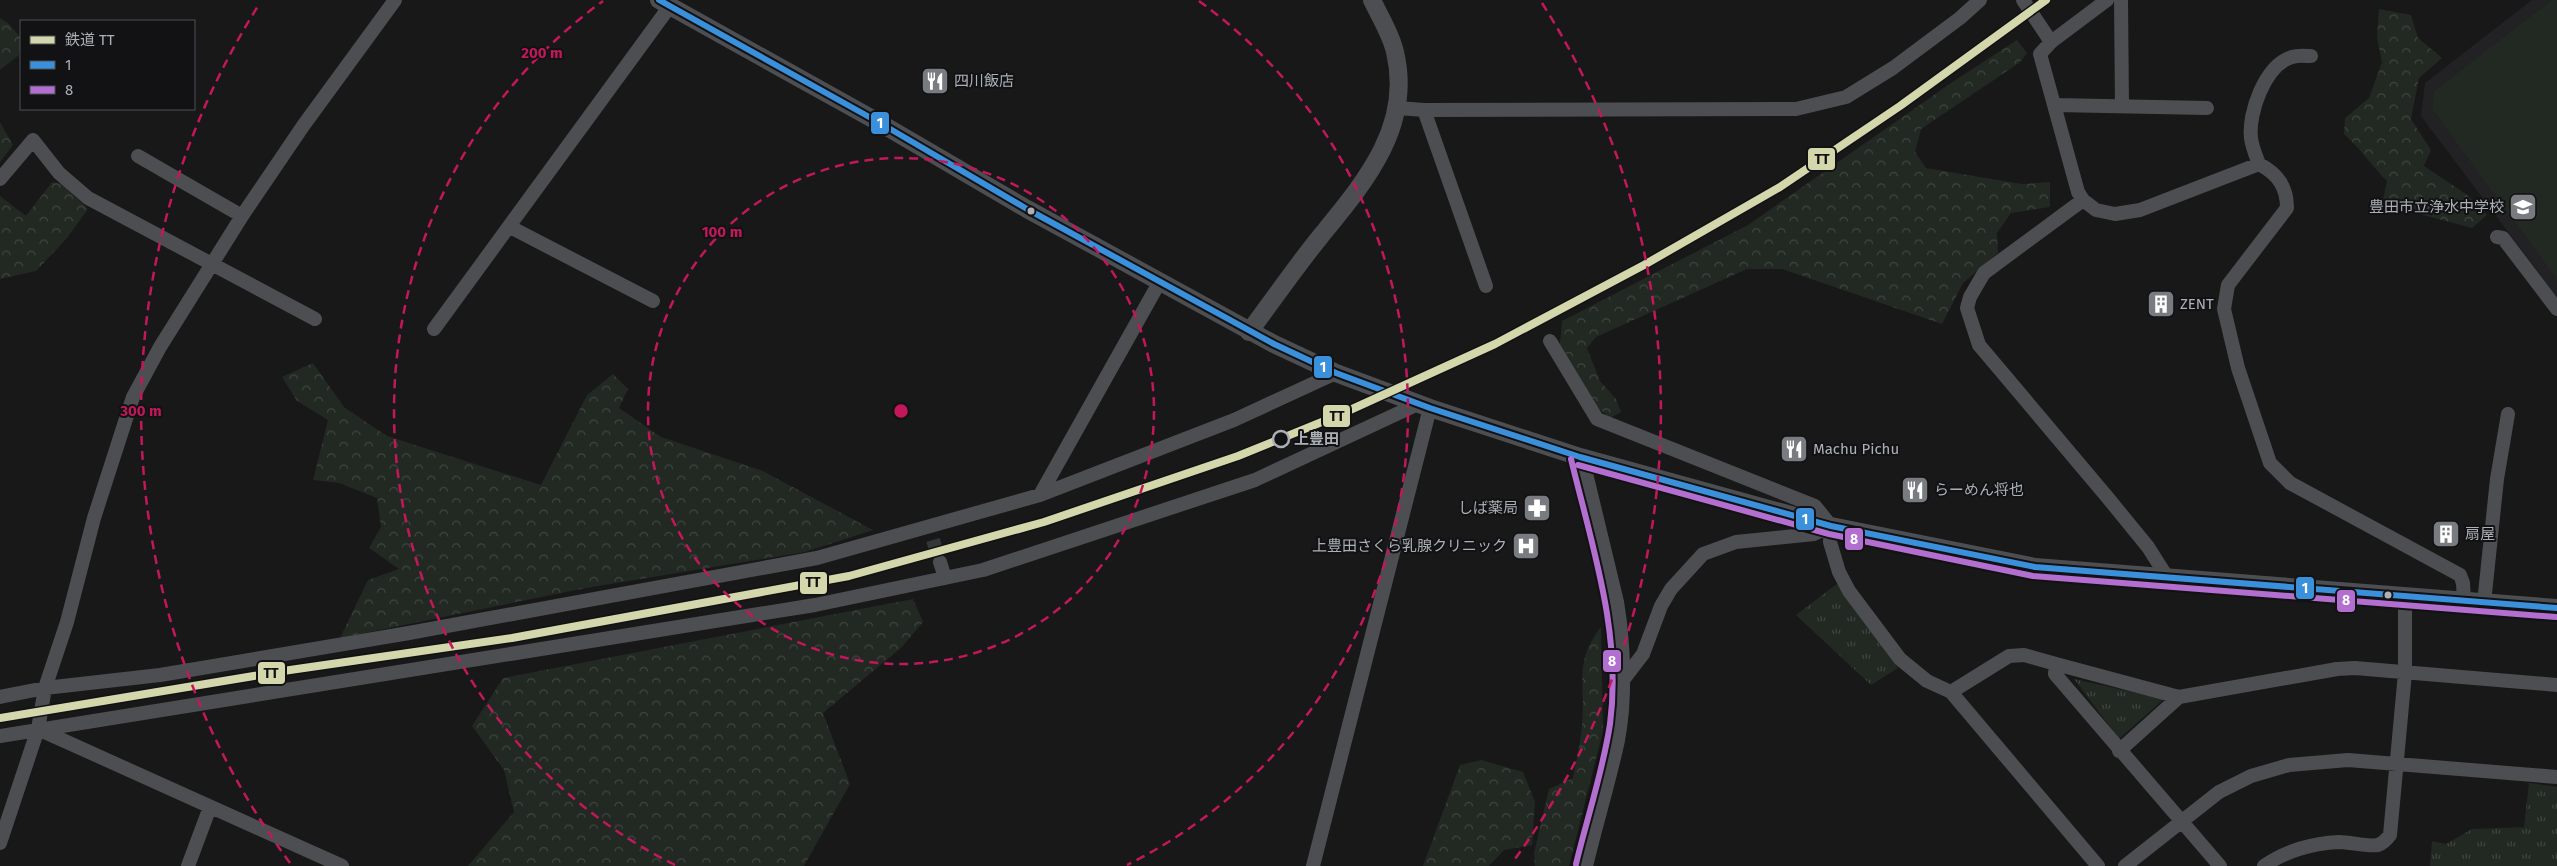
<svg xmlns="http://www.w3.org/2000/svg" width="2557" height="866" viewBox="0 0 2557 866" font-family="'Fira Sans','Noto Sans JP',sans-serif">
	<style>
		.built { fill: #222224 }
		.green { fill: #222822 }
		.forest { fill: url(#forest-crowns) }
		.park { fill: url(#park-tufts) }
		.lines { fill: none; stroke-linecap: round; stroke-linejoin: round }
		.minor-tunnel { stroke: #353638; stroke-width: 14; stroke-dasharray: 14 7; stroke-linecap: butt }
		.minor { stroke: #4d4e51; stroke-width: 14 }
		.tertiary { stroke: #4d4e51; stroke-width: 18 }
		.bus-1-casing { stroke: #121214; stroke-width: 10 }
		.bus-2-casing { stroke: #121214; stroke-width: 10 }
		.bus-1 { stroke: #3a90db; stroke-width: 6 }
		.bus-2 { stroke: #b36fd0; stroke-width: 6 }
		.rail-1-casing { stroke: #121214; stroke-width: 11 }
		.rail-1 { stroke: #d4d7ab; stroke-width: 8 }
		.ring { fill: none; stroke: #c2185b; stroke-width: 2.5; stroke-dasharray: 9 6 }
		.bus-dot { fill: #abb0b7; stroke: #121214; stroke-width: 2 }
		.stop-dot { fill: #121214; stroke: #abb0b7; stroke-width: 2.5 }
		.labels { text-anchor: middle; stroke-width: 4; stroke-linejoin: round; paint-order: stroke }
		.poi-label { font-size: 15px; fill: #abb0b7; stroke: #121214; text-anchor: start }
		.stop-label { font-size: 15px; font-weight: bold; fill: #abb0b7; stroke: #121214; text-anchor: start }
		.centre { fill: #c2185b; stroke: #121214; stroke-width: 2.5 }
		.ring-label { font-size: 15px; text-anchor: middle; font-weight: bold; fill: #c2185b; stroke: #121214; stroke-width: 4; stroke-linejoin: round; paint-order: stroke }
		.line-badge { stroke: #121214; stroke-width: 2 }
		.badge-label { font-size: 14px; text-anchor: middle; font-weight: bold; fill: #fff }
		.pale-badge-label { font-size: 14px; text-anchor: middle; font-weight: bold; fill: #111 }
	</style>
	<defs>
		<pattern id="forest-crowns" width="20" height="18" patternUnits="userSpaceOnUse" patternTransform="scale(1.25)"><rect width="20" height="18" fill="#222822"/><path d="M2 6a3 3 0 1 1 6 0M12 15a3 3 0 1 1 6 0" fill="none" stroke="#3f4540"/></pattern>
		<pattern id="park-tufts" width="24" height="20" patternUnits="userSpaceOnUse" patternTransform="scale(1.25)"><rect width="24" height="20" fill="#222822"/><path d="M3 7l-1-3M5 7V3M7 7l1-3M15 17l-1-3M17 17v-4M19 17l1-3" fill="none" stroke="#3f4540"/></pattern>
	</defs>
	<rect width="100%" height="100%" fill="#181818"/>
	<path class="built" d="M2532,0H2557V297L2421,116L2425,83Z"/>
	<path class="green" d="M2552,0H2557V279L2432,109L2434,91Z"/>
	<path class="forest" d="M2379,9L2411,15L2418,38L2442,58L2419,78L2411,119L2431,150L2424,166L2466,194L2487,215L2472,228L2382,204L2387,181C2371,165 2360,148 2344,134L2345,118L2369,98L2382,62L2377,38Z
		M0,18L8,23L21,38L19,55L0,70Z
		M2017,40L2027,53L2019,63L1921,129L1915,152L1926,168L2022,184L2050,182V207L2011,213L1997,233L1998,253L1963,283L1942,324L1782,269H1747L1596,337L1587,348L1600,381L1616,399L1621,412L1610,418L1598,408L1560,344L1562,321L1748,225L1954,81Z
		M0,122L13,145L0,162Z
		M52,182L62,184L88,209L67,238L36,271L0,279V196L26,216Z
		M313,363L344,407L387,436L541,485L587,395L613,374L628,389L619,408L661,437L763,471L873,530L805,552L586,588L340,638L368,580L399,569L369,548L381,527L377,498L339,483L313,480L328,420L297,401L282,377Z
		M913,599L923,622L902,647L823,713L850,784L804,866H468L514,812L504,770L472,726L503,678Z
		M1601,627L1603,731L1569,866H1535L1534,853L1549,789L1573,778C1576,760 1581,742 1582,724C1586,683 1573,663 1601,627Z
		M1481,760L1523,772L1535,802L1532,845L1504,850L1489,866H1423L1460,765Z"/>
	<path class="park" d="M1837,584L1898,668L1871,685L1796,615Z
		M2074,679L2164,699L2119,739Z
		M2529,783L2557,787V866H2430L2432,841L2446,844L2472,829L2524,827Z"/>
	<g class="lines">
		<path class="minor-tunnel" d="M933,540L940,562"/>
		<path class="minor" d="M2023,0L2051,42
			M2107,0L2051,42L2040,54L2078,192L2083,200L2096,210L2115,214L2140,210L2259,164C2278,174 2287,187 2287,208L2228,285L2224,309L2238,368L2270,463L2290,483L2460,575L2463,583L2464,600
			M2121,0L2122,106
			M2054,105L2207,108
			M1398,108L1424,110L1796,109L1846,97L1893,68L1960,18L1980,0
			M1424,110L1486,286
			M138,156L242,216
			M2259,164C2256,156 2252,147 2251,138C2248,113 2265,65 2292,57C2298,55 2306,56 2311,56
			M0,179L33,140L59,173L88,198L315,319
			M2083,200L1984,273L1970,297L1967,308L1979,345L2108,498L2148,547L2167,577
			M510,227L653,301
			M2497,237L2503,238L2557,309
			M434,329L670,6
			M1550,341L1597,419L1815,506L1831,526L1830,542L1839,572L1849,591L1900,659L1927,681L1951,692L2098,866
			M1040,495L1159,283
			M940,562L945,578
			M2484,603L2497,479L2508,414
			M2056,664L2179,697
			M1620,684L1643,654L1661,606L1671,589L1703,554L1736,542L1814,534L1831,526
			M1951,692L2009,656L2024,655L2056,664L2055,674L2220,866
			M0,697L45,688L160,675L409,633L817,558L1040,495L1234,420L1336,373
			M38,729L342,866
			M0,736L815,605L983,570L1255,480L1418,404
			M2119,751L2179,697L2337,669L2355,668L2557,685
			M0,843L38,729L45,688L67,622L94,518L133,397L160,347L242,216L303,126L395,0
			M188,866L210,807
			M1313,866L1430,408
			M2125,866L2219,792L2251,776L2289,765L2348,760L2557,777
			M2264,866C2285,851 2313,843 2339,842C2351,842 2366,847 2378,845C2383,843 2387,839 2390,835L2405,673V598"/>
		<path class="tertiary" d="M659,0L880,123L1027,209L1274,344L1336,373L1430,408L1580,457L1831,526L2035,567L2557,608
			M1249,332C1273,300 1295,268 1320,237C1364,183 1413,127 1395,52C1391,34 1380,17 1372,0
			M1580,457L1615,602C1622,644 1624,698 1616,740C1607,782 1594,824 1584,866"/>
		<g class="bus-1-casing">
			<path id="bus-1" d="M659,0L880,123L1027,209L1274,344L1336,373L1430,408L1580,457L1831,526L2035,567L2557,608"/>
		</g>
		<g class="bus-2-casing">
			<path id="bus-2" d="M1571,459C1592,546 1622,634 1610,724C1603,771 1587,818 1576,864
				M1578,465L1829,534L2033,576L2556,617"/>
		</g>
		<use href="#bus-1" class="bus-1"/>
		<use href="#bus-2" class="bus-2"/>
		<g class="rail-1-casing">
			<path id="rail-1" d="M0,718L290,670L512,638L849,576L1044,522L1238,456L1339,415L1495,344L1644,265L1780,187L1900,106L2046,0"/>
		</g>
		<use href="#rail-1" class="rail-1"/>
	</g>
	<g class="ring">
		<circle cx="901" cy="411" r="253"/>
		<path d="M675 865A507 507 0 0 1 603 1M1199 1A507 507 0 0 1 1127 865"/>
		<path d="M290 863A760 760 0 0 1 260 3M1542 3A760 760 0 0 1 1512 863"/>
	</g>
	<defs>
		<g id="restaurant-square" transform="scale(1.4375)"><rect x="-9" y="-9" width="18" height="18" rx="4" fill="#787b7f" stroke="#121214"/><path d="M-5-6h1v4h1v-4h1v4h1v-4h1v5L-1.5 .5V6h-2V.5L-5-1ZM5-6V6H3V1.5H1.5Q1.5-4 5-6Z" fill="#fff"/></g>
		<g id="school-square" transform="scale(1.4375)"><rect x="-9" y="-9" width="18" height="18" rx="4" fill="#787b7f" stroke="#121214"/><path d="M0-5L7-2L0 1L-7-2ZM-4 1L0 2.5L4 1V4Q0 6-4 4Z" fill="#fff"/></g>
		<g id="building-square" transform="scale(1.4375)"><rect x="-9" y="-9" width="18" height="18" rx="4" fill="#787b7f" stroke="#121214"/><path d="M-4-6H4V6H1V3H-1V6H-4ZM-2.5-4.3h1.7v1.8h-1.7ZM.8-4.3h1.7v1.8H.8ZM-2.5-1h1.7V.8h-1.7ZM.8-1h1.7V.8H.8Z" fill="#fff"/></g>
		<g id="pharmacy-square" transform="scale(1.4375)"><rect x="-9" y="-9" width="18" height="18" rx="4" fill="#787b7f" stroke="#121214"/><path d="M-2-6h4v4h4v4h-4v4h-4v-4h-4v-4h4Z" fill="#fff"/></g>
		<g id="hospital-square" transform="scale(1.4375)"><rect x="-9" y="-9" width="18" height="18" rx="4" fill="#787b7f" stroke="#121214"/><path d="M-5-5h3v3.5h4V-5h3V5h-3V1.5h-4V5h-3Z" fill="#fff"/></g>
	</defs>
	<g fill-rule="evenodd">
		<use href="#restaurant-square" x="935" y="81"/>
		<use href="#school-square" x="2523" y="207"/>
		<use href="#building-square" x="2161" y="304"/>
		<use href="#restaurant-square" x="1794" y="449"/>
		<use href="#restaurant-square" x="1915" y="490"/>
		<use href="#pharmacy-square" x="1537" y="508"/>
		<use href="#building-square" x="2446" y="534"/>
		<use href="#hospital-square" x="1526" y="546"/>
	</g>
	<g class="bus-dot">
		<circle cx="1031" cy="211" r="4.5"/>
		<circle cx="2388" cy="595" r="4.5"/>
	</g>
	<circle class="stop-dot" cx="1281" cy="439" r="8"/>
	<g class="labels">
		<g class="poi-label">
			<text x="954" y="86">四川飯店</text>
			<text x="2504" y="212" text-anchor="end">豊田市立浄水中学校</text>
			<text x="2180" y="309">ZENT</text>
			<text x="1813" y="454">Machu Pichu</text>
			<text x="1934" y="495">らーめん将也</text>
			<text x="1518" y="513" text-anchor="end">しば薬局</text>
			<text x="2465" y="539">扇屋</text>
			<text x="1507" y="551" text-anchor="end">上豊田さくら乳腺クリニック</text>
		</g>
		<g class="stop-label">
			<text x="1294" y="444">上豊田</text>
		</g>
	</g>
	<circle cx="901" cy="411" r="8" class="centre"/>
	<g class="ring-label">
		<text x="542" y="58">200 m</text>
		<text x="722" y="237">100 m</text>
		<text x="141" y="416">300 m</text>
	</g>
	<g class="line-badge">
		<rect x="870" y="111" width="20" height="24" rx="5" fill="#3a90db"/>
		<rect x="1807" y="147" width="29" height="24" rx="5" fill="#d4d7ab"/>
		<rect x="1313" y="355" width="20" height="24" rx="5" fill="#3a90db"/>
		<rect x="1322" y="404" width="29" height="24" rx="5" fill="#d4d7ab"/>
		<rect x="1795" y="507" width="20" height="24" rx="5" fill="#3a90db"/>
		<rect x="1844" y="527" width="20" height="24" rx="5" fill="#b36fd0"/>
		<rect x="799" y="571" width="29" height="24" rx="5" fill="#d4d7ab"/>
		<rect x="2295" y="576" width="20" height="24" rx="5" fill="#3a90db"/>
		<rect x="2336" y="589" width="20" height="24" rx="5" fill="#b36fd0"/>
		<rect x="1602" y="649" width="20" height="24" rx="5" fill="#b36fd0"/>
		<rect x="257" y="661" width="29" height="24" rx="5" fill="#d4d7ab"/>
	</g>
	<g class="badge-label">
		<text x="880" y="128">1</text>
		<text x="1323" y="372">1</text>
		<text x="1805" y="524">1</text>
		<text x="1854" y="544">8</text>
		<text x="2305" y="593">1</text>
		<text x="2346" y="605">8</text>
		<text x="1612" y="666">8</text>
	</g>
	<g class="pale-badge-label">
		<text x="1822" y="164">TT</text>
		<text x="1337" y="421">TT</text>
		<text x="813" y="587">TT</text>
		<text x="271" y="678">TT</text>
	</g>
	<rect x="20" y="20" width="175" height="90" fill="#121214" stroke="#4f5155"/>
	<rect x="30" y="36" width="25" height="8" fill="#d4d7ab" stroke="#4f5155"/>
	<text x="65" y="45" font-size="15" fill="#abb0b7">鉄道 TT</text>
	<rect x="30" y="61" width="25" height="8" fill="#3a90db" stroke="#4f5155"/>
	<text x="65" y="70" font-size="15" fill="#abb0b7">1</text>
	<rect x="30" y="86" width="25" height="8" fill="#b36fd0" stroke="#4f5155"/>
	<text x="65" y="95" font-size="15" fill="#abb0b7">8</text>
</svg>
